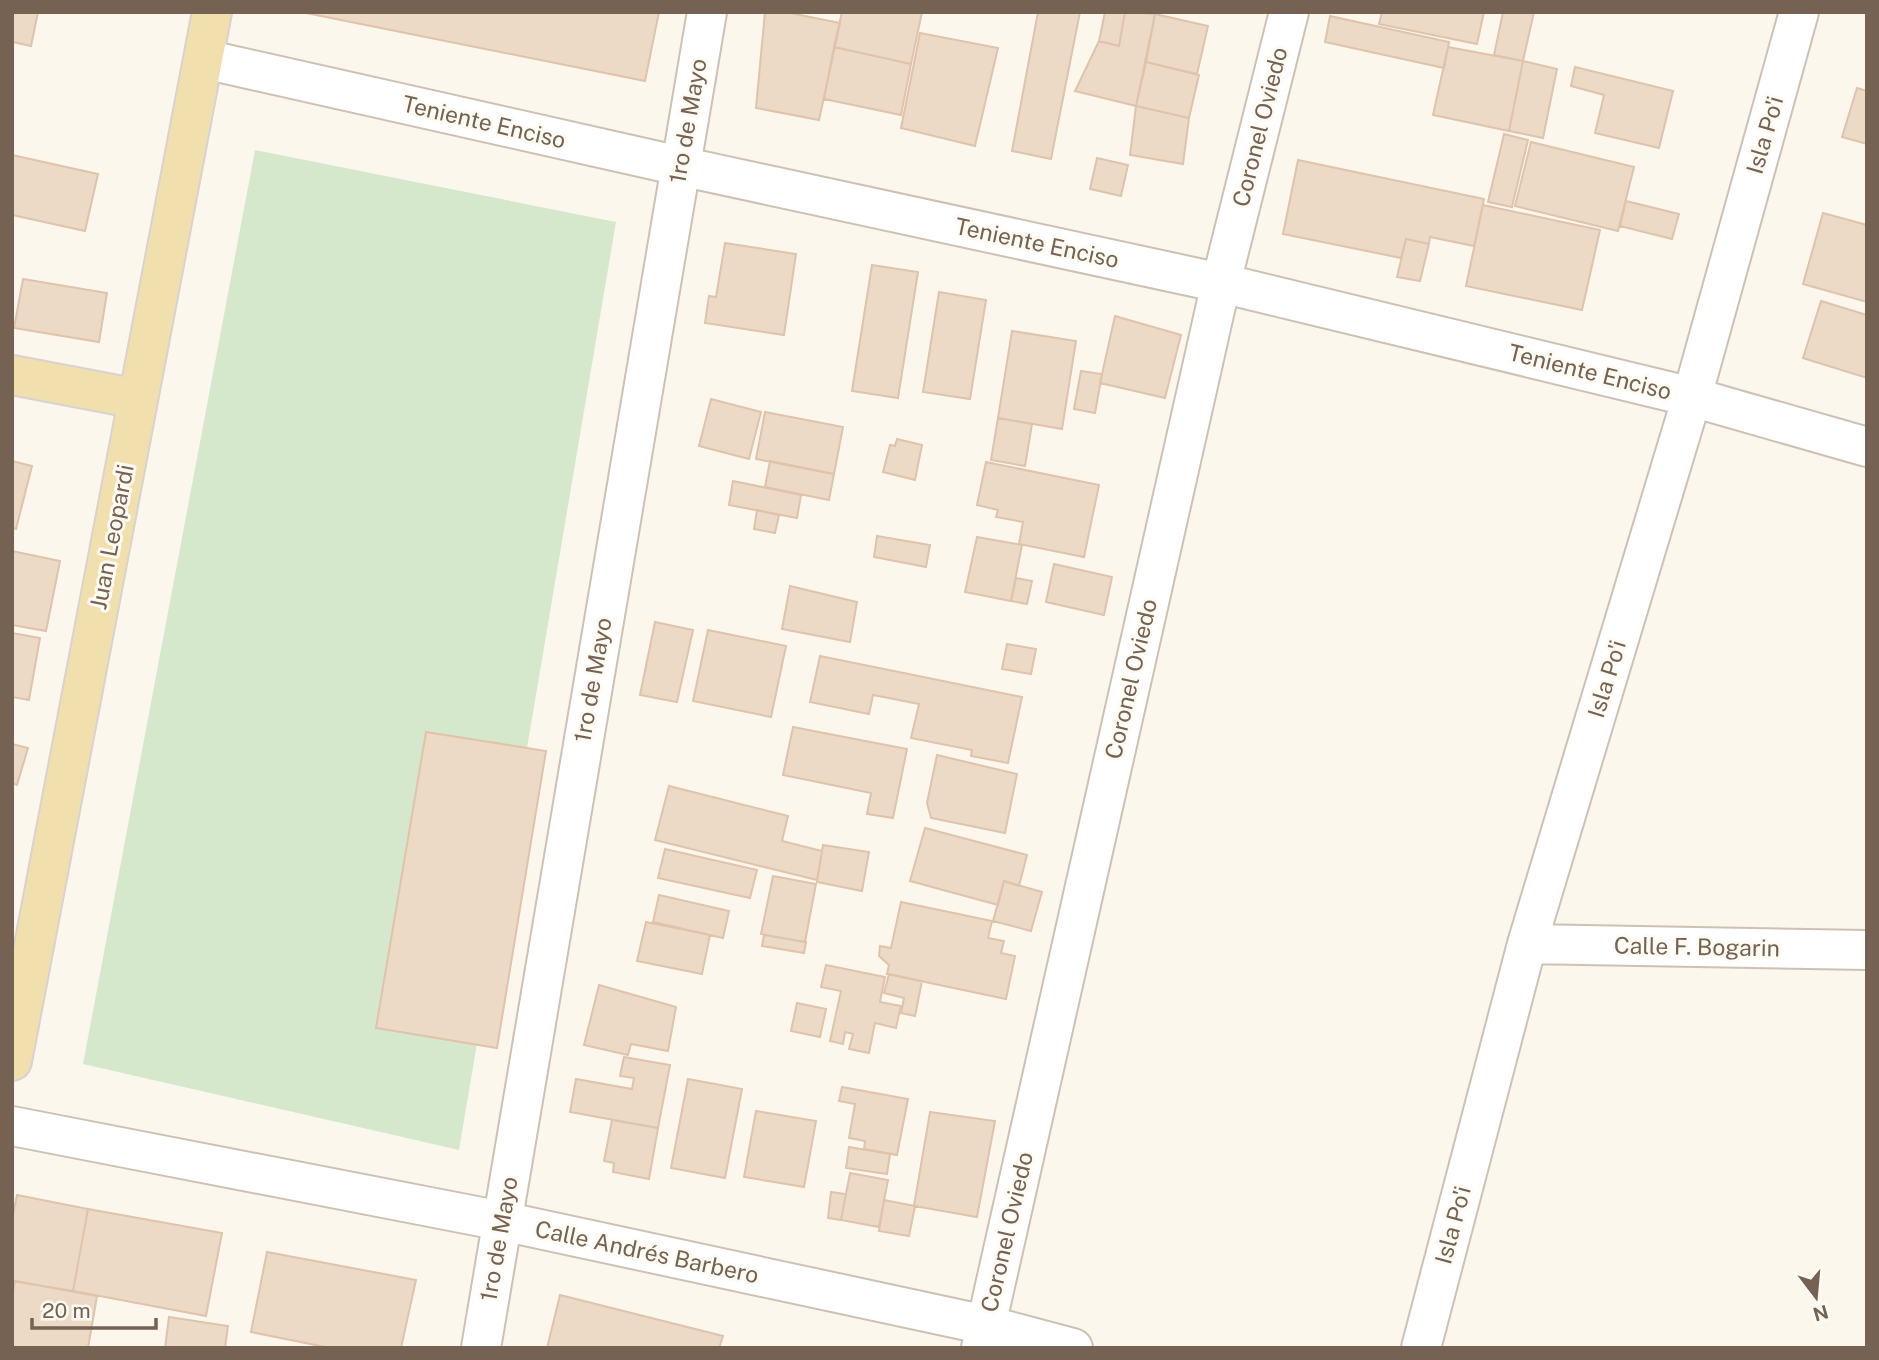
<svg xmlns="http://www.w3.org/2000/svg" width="1879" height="1360" viewBox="0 0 1879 1360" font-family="'Public Sans',sans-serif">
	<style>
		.green { fill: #d5e8cc }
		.building { fill: #ecd9c6; stroke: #dfc3aa; stroke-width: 2 }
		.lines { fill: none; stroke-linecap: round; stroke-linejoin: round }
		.minor-casing { stroke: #cdc1b4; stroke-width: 42 }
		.major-casing { stroke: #d8d3cf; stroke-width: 42 }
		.minor { stroke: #fff; stroke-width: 38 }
		.major { stroke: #f2dfae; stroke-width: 38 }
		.labels { text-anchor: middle; stroke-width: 6; stroke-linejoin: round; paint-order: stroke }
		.street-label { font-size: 23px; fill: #756252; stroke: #fefbf4 }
	</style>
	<rect width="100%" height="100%" fill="#fbf7ed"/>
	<path class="green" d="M255,150L616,222L459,1150L83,1064Z"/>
	<path class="building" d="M12,12H38L31,46L12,42Z
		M301,12H659L645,81Z
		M765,12H785L840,23L819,120L756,108Z
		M842,12H922L911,64L834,47Z
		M1038,12H1080L1051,159L1012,151Z
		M1105,12H1125L1119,46L1099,41Z
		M1125,12L1155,14L1136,106L1075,91L1099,41L1119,46Z
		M1382,12H1484L1477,44L1379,24Z
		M1503,12H1534L1523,61L1494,55Z
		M1155,14L1208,26L1197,74L1146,62Z
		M1330,16L1449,42L1444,68L1325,42Z
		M920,33L998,48L975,146L901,128Z
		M834,47L911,64L901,115L824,99Z
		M1448,47L1523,61L1509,131L1433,115Z
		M1523,61L1557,69L1543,138L1509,131Z
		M1146,62L1199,75L1189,118L1136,106Z
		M1575,67L1673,91L1659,148L1595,133L1604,95L1571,86Z
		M1857,88L1867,91V144L1842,137Z
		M1136,106L1189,118L1183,164L1130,155Z
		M1504,134L1528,140L1512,207L1488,202Z
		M1531,142L1634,167L1618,231L1515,206Z
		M12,155L98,174L85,231L12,215Z
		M1097,158L1128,165L1121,196L1090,189Z
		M1298,160L1484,199L1474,246L1430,237L1429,244L1406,239L1401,258L1283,234Z
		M1626,201L1679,214L1672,239L1620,226Z
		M1483,205L1600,230L1582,310L1466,286Z
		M1823,213L1867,225V302L1803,284Z
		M1406,239L1429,244L1420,281L1397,277Z
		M725,243L796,254L784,335L705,323L709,296L716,297Z
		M872,265L918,272L898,398L852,391Z
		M23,279L107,293L99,342L14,328Z
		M939,292L986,300L970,399L923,392Z
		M1821,301L1867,315V378L1803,358Z
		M1115,316L1181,335L1165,398L1100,383Z
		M1012,331L1076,341L1062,429L998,418Z
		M1081,371L1102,374L1095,413L1074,409Z
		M711,399L761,412L749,459L699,446Z
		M765,412L843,427L834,474L756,459Z
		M998,418L1032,424L1025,466L991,460Z
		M897,439L922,445L915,480L883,472L890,445L895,446Z
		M12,461L32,466L16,529L12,528Z
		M770,461L834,474L829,500L765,487Z
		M986,462L1099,485L1084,557L1019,544L1023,522L996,517L998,510L977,505Z
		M733,481L801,495L797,518L729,505Z
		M757,510L779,515L775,533L754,529Z
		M877,536L930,545L926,567L874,557Z
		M977,537L1022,545L1011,601L965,592Z
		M12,551L60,561L46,631L12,625Z
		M1054,564L1112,577L1104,615L1046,602Z
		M1016,578L1032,581L1027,604L1011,601Z
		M790,586L857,602L850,642L782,629Z
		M655,622L693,630L677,702L640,695Z
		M708,630L786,646L771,717L693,701Z
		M12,633L40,638L29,700L12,697Z
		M1007,644L1036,649L1031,674L1002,669Z
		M820,656L1022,697L1008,763L971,756L972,750L911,738L919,704L873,695L869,714L810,702Z
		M793,727L907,749L893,818L867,814L871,793L783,775Z
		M426,732L546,751L497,1048L376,1028Z
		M12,744L28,748L17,785L12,783Z
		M937,755L1017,774L1005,833L931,818L927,803Z
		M669,786L788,816L782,841L822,851L817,880L655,840Z
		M925,828L1027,855L1019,886L1004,881L998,905L910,881Z
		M823,845L869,852L862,891L817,882Z
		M665,849L757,870L750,898L658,878Z
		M773,876L816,884L805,942L761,934Z
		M1004,881L1042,892L1031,931L993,921Z
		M659,895L729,911L723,938L653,922Z
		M901,902L992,921L988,938L1004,941L1001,953L1015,956L1006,999L887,974L889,965L879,956L880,946L891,948Z
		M646,922L710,935L702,974L637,961Z
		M764,935L806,942L804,953L762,946Z
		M826,965L885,977L880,1002L901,1006L896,1028L875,1023L869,1053L849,1049L853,1034L845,1032L843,1044L830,1041L841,991L821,987Z
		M889,974L922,981L915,1016L901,1013L904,998L884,993Z
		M599,985L676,1007L668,1051L631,1044L628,1055L584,1045Z
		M797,1003L826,1009L820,1037L791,1031Z
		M624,1057L670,1065L658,1128L570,1112L576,1079L632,1089L634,1078L620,1076Z
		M688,1079L742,1089L725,1178L671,1168Z
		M842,1087L908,1099L897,1155L864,1149L865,1141L849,1138L855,1104L839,1101Z
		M756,1111L816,1121L804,1187L744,1177Z
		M930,1112L995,1121L977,1217L914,1206Z
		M612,1120L658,1128L649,1179L613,1172L614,1163L604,1161Z
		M849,1147L890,1154L887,1174L846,1168Z
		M850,1173L888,1180L879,1227L841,1220Z
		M831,1192L846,1194L841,1220L828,1218Z
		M17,1195L88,1209L73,1291L12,1281V1219Z
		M884,1200L915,1206L909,1236L879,1231Z
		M88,1209L222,1233L206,1316L73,1291Z
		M267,1252L416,1280L401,1348H330L251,1332Z
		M15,1281L97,1296L88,1348H12V1296Z
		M560,1295L723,1336L719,1348H547Z
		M169,1317L228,1326L225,1348H165Z"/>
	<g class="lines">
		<g class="minor-casing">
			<path id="minor" d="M204,59L680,166L1221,283L1692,397L1867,447
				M1527,944L1867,950
				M12,1126L502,1221L986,1325L1073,1348
				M481,1348L707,12
				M981,1348L1221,283L1289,12
				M1421,1348L1527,944L1692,397L1799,12"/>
		</g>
		<g class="major-casing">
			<path id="major" d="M12,375L138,399
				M12,1061L212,12"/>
		</g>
		<use href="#minor" class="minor"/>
		<use href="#major" class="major"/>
	</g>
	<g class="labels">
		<g class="street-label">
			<text transform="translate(688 121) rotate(-80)" y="8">1ro de Mayo</text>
			<text transform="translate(484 122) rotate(13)" y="8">Teniente Enciso</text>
			<text transform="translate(1260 127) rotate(-76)" y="8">Coronel Oviedo</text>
			<text transform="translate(1765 135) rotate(-74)" y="8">Isla Po'i</text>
			<text transform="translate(1037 243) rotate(12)" y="8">Teniente Enciso</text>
			<text transform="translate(1590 372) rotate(14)" y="8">Teniente Enciso</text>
			<text transform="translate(112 537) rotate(-79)" y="8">Juan Leopardi</text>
			<text transform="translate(1131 679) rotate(-77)" y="8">Coronel Oviedo</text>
			<text transform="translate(1607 679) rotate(-73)" y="8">Isla Po'i</text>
			<text transform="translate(593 680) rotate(-80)" y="8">1ro de Mayo</text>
			<text transform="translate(1697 947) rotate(1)" y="8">Calle F. Bogarin</text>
			<text transform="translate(1453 1225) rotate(-75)" y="8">Isla Po'i</text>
			<text transform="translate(1007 1232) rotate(-77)" y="8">Coronel Oviedo</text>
			<text transform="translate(499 1239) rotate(-80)" y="8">1ro de Mayo</text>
			<text transform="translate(647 1252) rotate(12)" y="8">Calle Andrés Barbero</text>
		</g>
	</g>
	<rect width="1879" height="1360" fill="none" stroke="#756252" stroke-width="28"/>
	<g transform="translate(1816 1297) rotate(164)" stroke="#fefbf4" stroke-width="5" paint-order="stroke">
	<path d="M0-5L12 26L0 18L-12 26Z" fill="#756252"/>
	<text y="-10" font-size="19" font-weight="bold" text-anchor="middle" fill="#756252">N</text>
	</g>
	<path d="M32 1318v10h124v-10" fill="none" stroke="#756252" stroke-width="3.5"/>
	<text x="42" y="1318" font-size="21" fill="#756252" stroke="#fefbf4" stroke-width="5" paint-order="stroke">20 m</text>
</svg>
